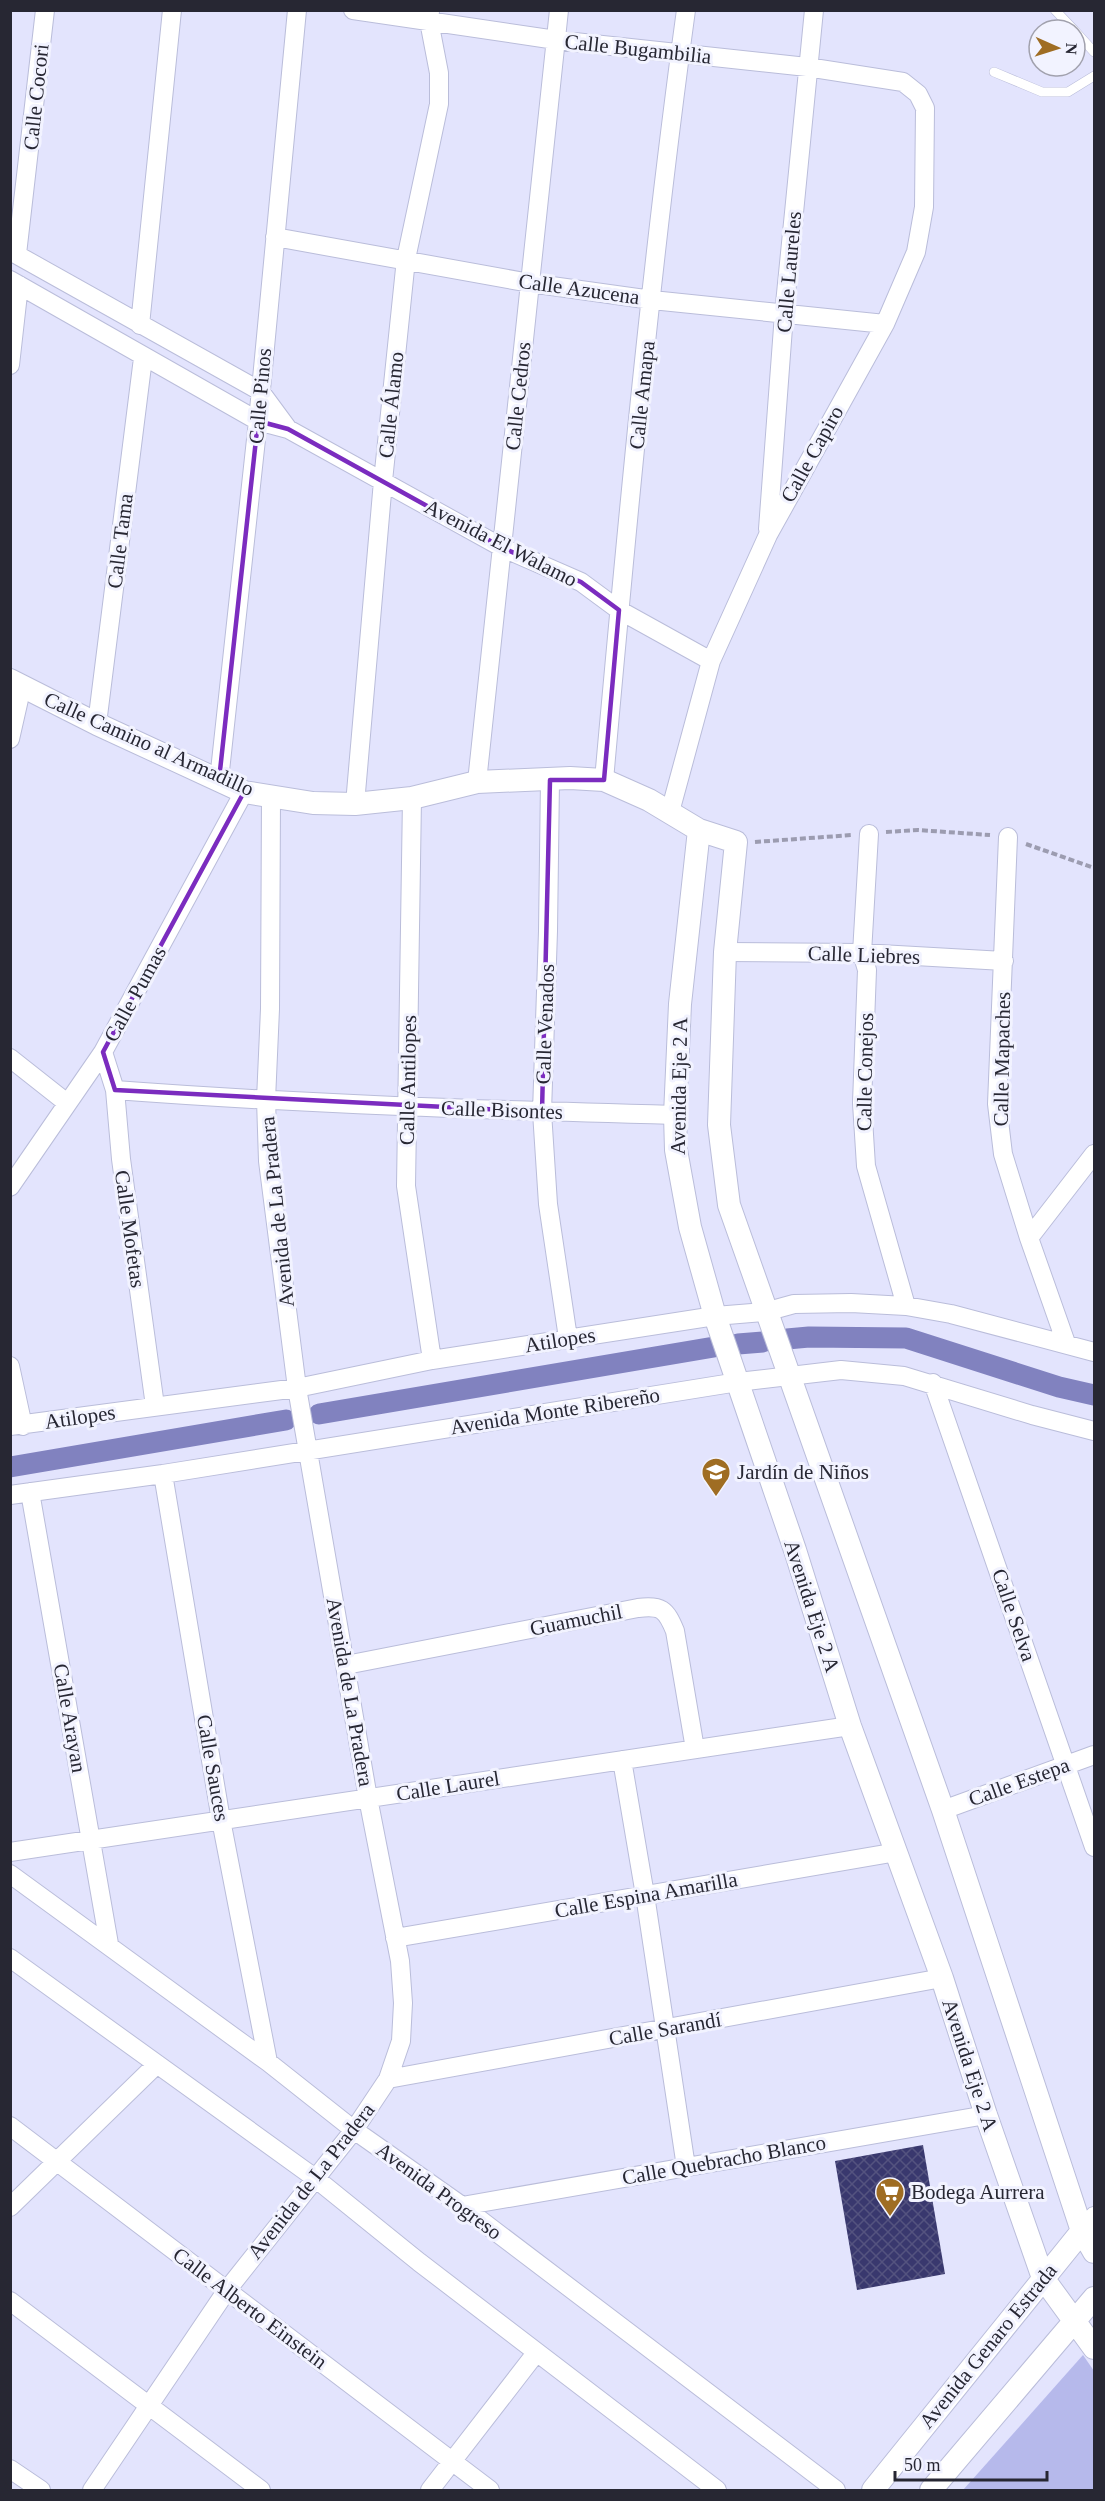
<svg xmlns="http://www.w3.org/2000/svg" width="1105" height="2501" viewBox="0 0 1105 2501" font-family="'Times New Roman',serif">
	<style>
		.green { fill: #b6b9eb }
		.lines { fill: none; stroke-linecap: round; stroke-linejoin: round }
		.canal { stroke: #8182bf; stroke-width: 21 }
		.building { fill: url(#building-cross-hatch) }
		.service-casing { stroke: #babdda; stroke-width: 10 }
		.minor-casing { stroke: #babdda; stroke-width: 20 }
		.tertiary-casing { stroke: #babdda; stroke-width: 24 }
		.path { stroke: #9c9cb0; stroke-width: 4; stroke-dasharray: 6 3; stroke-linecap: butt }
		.service { stroke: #fff; stroke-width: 9 }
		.minor { stroke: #fff; stroke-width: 18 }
		.tertiary { stroke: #fff; stroke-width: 22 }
		.marked { fill: none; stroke: #7b2cbf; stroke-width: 4.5; stroke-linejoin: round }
		.labels { text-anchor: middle; stroke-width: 6; stroke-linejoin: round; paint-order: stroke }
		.street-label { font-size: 21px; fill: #272733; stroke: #f2f3ff }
		.poi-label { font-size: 21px; fill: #272733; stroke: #f2f3ff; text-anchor: start }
	</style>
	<defs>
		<pattern id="building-cross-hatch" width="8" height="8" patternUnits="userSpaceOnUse" patternTransform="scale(1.5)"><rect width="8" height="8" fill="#39386e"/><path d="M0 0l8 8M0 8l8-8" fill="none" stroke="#54537f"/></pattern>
	</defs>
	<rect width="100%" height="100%" fill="#e3e4fd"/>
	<path class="green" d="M1083,2355L1094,2371V2490H963Z"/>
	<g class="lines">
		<path class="canal" d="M787,1339L809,1337L906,1338L1059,1387L1094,1395
			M738,1344L763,1342
			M319,1414L714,1347
			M10,1467L286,1420"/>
	</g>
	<path class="building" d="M923,2145L945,2274L857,2290L835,2161Z"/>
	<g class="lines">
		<g class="service-casing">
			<path id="service" d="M1055,10L1074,30
				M1075,31L1094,52
				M994,72L1042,92H1068L1094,76"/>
		</g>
		<g class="minor-casing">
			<path id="minor" d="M353,10L556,40L807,67L903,82L918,94L925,108L924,207L916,252L885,324L768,535L711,661L670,812
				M275,237L530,283L652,300L885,324
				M10,251L260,391L288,429
				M17,254L45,10
				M10,280L258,421L288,429L503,548L581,582L619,610L711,661
				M140,325L172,10
				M10,365L19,285
				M768,529L784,314L814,10
				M97,724L143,358
				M10,739L22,686
				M219,780L258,421L297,10
				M550,780L548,931L542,1112L548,1204L568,1338
				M604,780C627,523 651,266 686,10
				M477,782L559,10
				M412,798L406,1186L432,1360
				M355,804L383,481L406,259L439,104V73L429,21L430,11
				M869,834L862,953L867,970L862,1103L866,1166L906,1306
				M1008,837L997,1104L1003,1154L1029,1238L1066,1343
				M725,952L862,953L1004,961
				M103,1052L115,1090L121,1159L155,1406
				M10,1058L67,1103
				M115,1090C301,1104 488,1110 675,1115
				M10,1187L103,1052L244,792
				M1029,1238L1094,1154
				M10,1366L23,1426
				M933,1383L1094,1847
				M10,1426L297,1388L432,1360L715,1316L765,1312L794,1304L851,1303L906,1306L951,1314L1094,1352
				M163,1474L221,1820L268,2062
				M30,1492L109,1944
				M10,1495L163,1474L738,1382L841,1370L904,1376L1032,1415L1094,1431
				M346,1665L638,1608C661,1605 666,1609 675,1631L695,1749
				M622,1760L645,1895L686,2167
				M943,1810L1094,1755
				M10,1852L850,1726
				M10,1874L268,2062L354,2130L462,2206L836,2490
				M395,1938L897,1852
				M10,1958L315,2178L419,2262L717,2490
				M388,2079L942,1978
				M10,2126L490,2490
				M462,2206L986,2115
				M10,2207L157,2064
				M1082,2231L1094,2216
				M10,2301L261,2490
				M10,2469L41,2490
				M92,2490L227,2290L354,2130L388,2079L401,2041L403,2003L400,1961L368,1798L297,1388L268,1161L266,1100L270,1009L271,797
				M430,2490L536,2353"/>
		</g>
		<g class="tertiary-casing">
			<path id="tertiary" d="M10,680L97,724L244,792L313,803L355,804L412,798L477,782L570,778L604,780L649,800L699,830L736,842L725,952L719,1125L729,1205L943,1810L1082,2231L1094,2252
				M699,830L680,1004L675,1115L676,1150L690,1227L715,1316L795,1550L850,1726L942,1978L986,2115L1043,2278L1094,2348
				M873,2490L1082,2231
				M931,2490L1094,2298"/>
		</g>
		<path class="path" d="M886,832L918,830L990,835
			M755,842L852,835
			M1026,844L1094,868"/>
		<use href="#service" class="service"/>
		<use href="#minor" class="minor"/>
		<use href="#tertiary" class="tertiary"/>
	</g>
	<path class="marked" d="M258,421L288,429L503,548L581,582L619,610L604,780H550L542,1112L115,1090L103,1052L244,792L219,780Z"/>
	<defs>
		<g id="school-pin" transform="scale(1.5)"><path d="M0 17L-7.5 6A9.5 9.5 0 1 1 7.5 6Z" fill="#9f6d23" stroke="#f2f3ff"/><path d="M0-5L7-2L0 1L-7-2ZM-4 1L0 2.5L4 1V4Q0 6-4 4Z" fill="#fff"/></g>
		<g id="supermarket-pin" transform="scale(1.5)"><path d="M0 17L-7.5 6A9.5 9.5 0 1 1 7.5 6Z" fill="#9f6d23" stroke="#f2f3ff"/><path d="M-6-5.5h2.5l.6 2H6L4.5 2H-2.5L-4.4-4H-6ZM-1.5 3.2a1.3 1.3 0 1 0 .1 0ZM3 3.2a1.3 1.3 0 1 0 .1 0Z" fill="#fff"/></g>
	</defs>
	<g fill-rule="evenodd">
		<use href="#school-pin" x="716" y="1472"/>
		<use href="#supermarket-pin" x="890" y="2192"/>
	</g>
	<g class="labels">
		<g class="street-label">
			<text transform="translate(638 49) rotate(6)" y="7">Calle Bugambilia</text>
			<text transform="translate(36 97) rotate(-84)" y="7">Calle Cocori</text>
			<text transform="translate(789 272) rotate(-85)" y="7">Calle Laureles</text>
			<text transform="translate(579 289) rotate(8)" y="7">Calle Azucena</text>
			<text transform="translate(642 395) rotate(-84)" y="7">Calle Amapa</text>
			<text transform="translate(260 396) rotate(-85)" y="7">Calle Pinos</text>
			<text transform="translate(518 396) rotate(-84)" y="7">Calle Cedros</text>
			<text transform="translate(391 405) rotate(-84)" y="7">Calle Álamo</text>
			<text transform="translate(812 454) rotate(-61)" y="7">Calle Capiro</text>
			<text transform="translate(120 541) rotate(-83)" y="7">Calle Tama</text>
			<text transform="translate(501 543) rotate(27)" y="7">Avenida El Walamo</text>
			<text transform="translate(149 744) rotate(24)" y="7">Calle Camino al Armadillo</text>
			<text transform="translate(864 955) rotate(2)" y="7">Calle Liebres</text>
			<text transform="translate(135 994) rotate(-61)" y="7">Calle Pumas</text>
			<text transform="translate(545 1024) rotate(-88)" y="7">Calle Venados</text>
			<text transform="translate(1002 1059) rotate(-89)" y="7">Calle Mapaches</text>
			<text transform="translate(865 1072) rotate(-89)" y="7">Calle Conejos</text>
			<text transform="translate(408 1080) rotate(-89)" y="7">Calle Antilopes</text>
			<text transform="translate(679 1086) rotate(-89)" y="7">Avenida Eje 2 A</text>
			<text transform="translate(502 1110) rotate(2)" y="7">Calle Bisontes</text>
			<text transform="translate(277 1212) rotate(-96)" y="7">Avenida de La Pradera</text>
			<text transform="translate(130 1229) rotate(82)" y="7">Calle Mofetas</text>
			<text transform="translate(560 1340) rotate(-9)" y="7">Atilopes</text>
			<text transform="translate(555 1411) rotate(-9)" y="7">Avenida Monte Ribereño</text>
			<text transform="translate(80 1417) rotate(-8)" y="7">Atilopes</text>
			<text transform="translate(812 1606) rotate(72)" y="7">Avenida Eje 2 A</text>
			<text transform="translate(1014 1615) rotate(71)" y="7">Calle Selva</text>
			<text transform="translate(576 1620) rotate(-11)" y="7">Guamuchil</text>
			<text transform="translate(350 1692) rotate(80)" y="7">Avenida de La Pradera</text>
			<text transform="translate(70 1718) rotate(80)" y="7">Calle Arayan</text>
			<text transform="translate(213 1768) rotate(80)" y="7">Calle Sauces</text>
			<text transform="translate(1019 1782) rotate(-20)" y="7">Calle Estepa</text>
			<text transform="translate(448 1786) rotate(-9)" y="7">Calle Laurel</text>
			<text transform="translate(646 1895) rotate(-10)" y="7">Calle Espina Amarilla</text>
			<text transform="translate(665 2029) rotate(-10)" y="7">Calle Sarandí</text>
			<text transform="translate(970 2065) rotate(72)" y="7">Avenida Eje 2 A</text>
			<text transform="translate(724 2160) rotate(-10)" y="7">Calle Quebracho Blanco</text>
			<text transform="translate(311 2181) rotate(-52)" y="7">Avenida de La Pradera</text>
			<text transform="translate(439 2191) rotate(36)" y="7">Avenida Progreso</text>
			<text transform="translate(250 2308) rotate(37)" y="7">Calle Alberto Einstein</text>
			<text transform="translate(988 2346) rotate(-51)" y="7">Avenida Genaro Estrada</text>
		</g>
		<g class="poi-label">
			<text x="737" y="1479">Jardín de Niños</text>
			<text x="911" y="2199">Bodega Aurrera</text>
		</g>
	</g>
	<rect width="1105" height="2501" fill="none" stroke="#272733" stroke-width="24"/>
	<g transform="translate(1057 48) rotate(93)"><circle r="28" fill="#f2f3ff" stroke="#a1a1ad" stroke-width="1.5"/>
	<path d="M0-4.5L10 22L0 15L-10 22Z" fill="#9f6d23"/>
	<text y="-9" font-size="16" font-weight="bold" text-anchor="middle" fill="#272733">N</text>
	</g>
	<path d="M895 2471v9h152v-9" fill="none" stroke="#272733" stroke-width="3"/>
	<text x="904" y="2471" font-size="18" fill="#272733" stroke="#f2f3ff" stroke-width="4.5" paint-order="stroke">50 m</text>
</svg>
